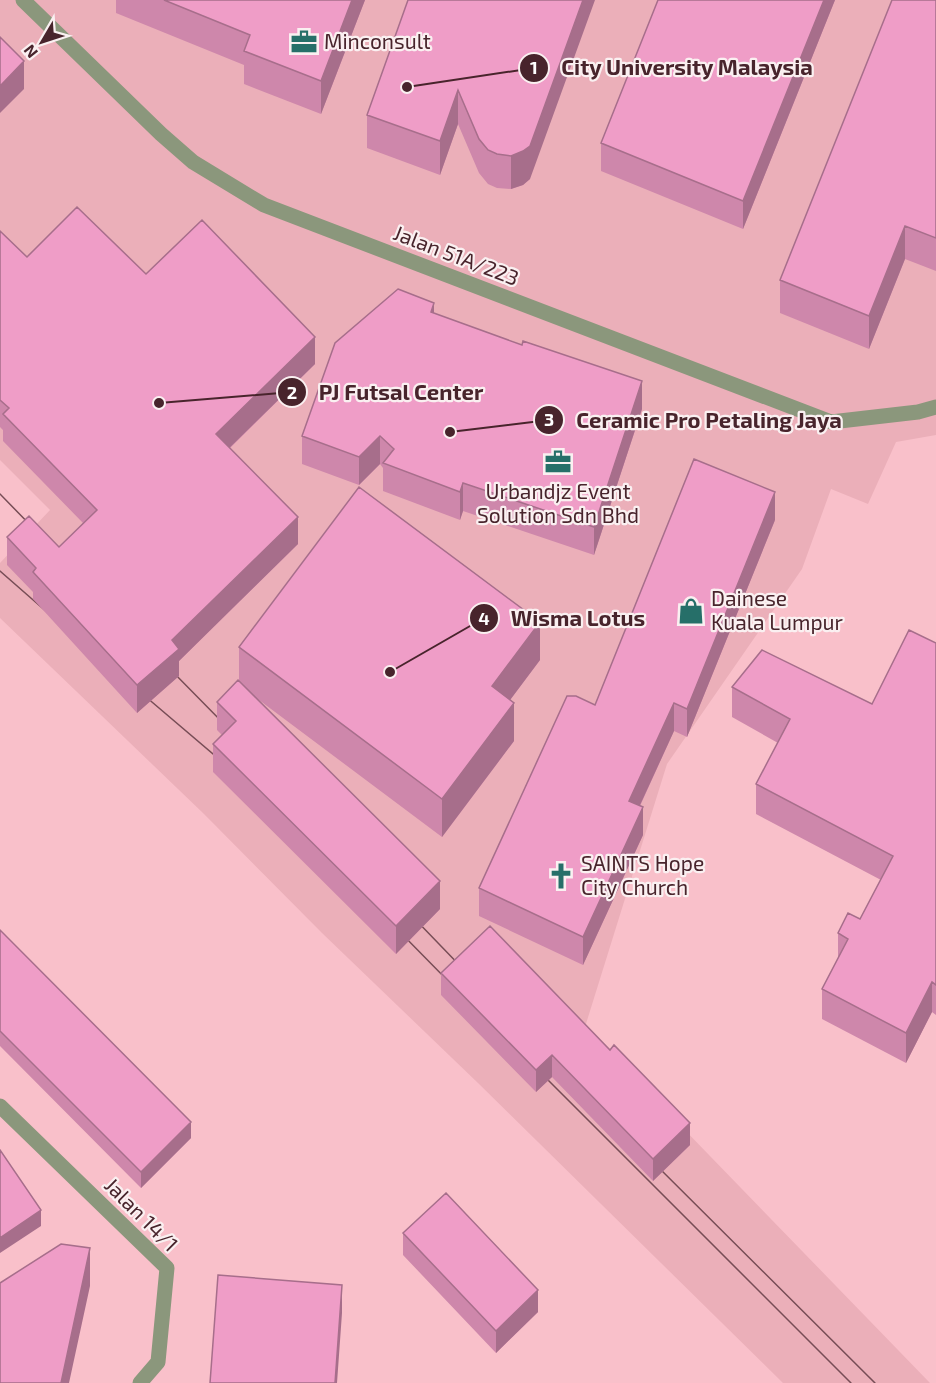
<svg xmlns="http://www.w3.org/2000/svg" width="936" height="1383" viewBox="0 0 936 1383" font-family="'Exo 2',sans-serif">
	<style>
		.built { fill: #ebafb9 }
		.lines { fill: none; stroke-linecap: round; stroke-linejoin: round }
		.minor { stroke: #8b977c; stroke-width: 15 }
		.tram { stroke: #774d56; stroke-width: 1.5 }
		.wall { fill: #ce87ab }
		.shaded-wall { fill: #a76e8b }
		.building { fill: #ef9dc7; stroke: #a76e8b; stroke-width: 1.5 }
		.labels { text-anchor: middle; stroke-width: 4.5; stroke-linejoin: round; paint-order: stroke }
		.poi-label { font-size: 21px; fill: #48242c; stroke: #faf0f1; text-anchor: start }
		.street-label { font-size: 21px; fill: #48242c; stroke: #faf0f1 }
		.leader { fill: none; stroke: #48242c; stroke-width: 2 }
		.callout-dot { fill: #48242c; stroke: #faf0f1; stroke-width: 2 }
		.mark-label { font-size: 18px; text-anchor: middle; font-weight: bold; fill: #fff }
		.callout-label { font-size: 22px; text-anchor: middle; font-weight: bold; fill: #48242c; stroke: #faf0f1; stroke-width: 4.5; stroke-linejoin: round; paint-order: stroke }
	</style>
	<rect width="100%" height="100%" fill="#f9c0ca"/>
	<path class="built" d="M0,0H936V435L896,442L868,504L831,489L802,569L667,764L585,1027L930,1383H783L478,1083L322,933L204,814L0,618V563L50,510L0,460Z"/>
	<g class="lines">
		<path class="minor" d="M23,0L161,134L193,162L264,205L831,422L918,412L936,407
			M0,1106L167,1268L158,1362L140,1383"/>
		<path class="tram" d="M0,494L38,533
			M0,571L48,613
			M167,666L228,728
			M139,691L226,765
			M411,915L467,973
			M397,929L454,987
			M537,1069L851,1383
			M650,1159L875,1383"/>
	</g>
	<path class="wall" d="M116,0H365L321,114L244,84V65L116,13Z
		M408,0L530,179L523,185L511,189L497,188L488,184L479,173L458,124L440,175L367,148V115Z
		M658,0H835L743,229L601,171V143Z
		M936,0V271L905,259L869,349L780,313V280Z
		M0,231L27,257L146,274L315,364L230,448L298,544L179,661V676L137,713L33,599V592L7,565V537L59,547L83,523L3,441V430L0,427Z
		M434,313L642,409L594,555L463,511L460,520L383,491V468L380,464L359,485L302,464V436Z
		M775,520L687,737L674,731L640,806L643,835L583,965L479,916V888Z
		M936,643V1015L932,1012L906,1063L822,1019V989L838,959V933L860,919L881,880L756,814V784L778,743L732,717V687L872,704Z
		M239,647L540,660L510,700L514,741L442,837L251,694L440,909L396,954L213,772V744L222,735L217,730V702L239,682Z
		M0,930L191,1138L141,1188L0,1046Z
		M441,973L610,1050L690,1145L653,1181L552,1077L536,1092L441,995Z
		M403,1233L538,1312L496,1353L403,1255Z"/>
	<path class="shaded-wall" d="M352,0H365L321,114V81Z
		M583,0H595L530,179L523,185L511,189V156Z
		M824,0H835L743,229V201Z
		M24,61V89L0,113V86Z
		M458,90V124L440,175V141Z
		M905,226V259L869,349V316Z
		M434,303V331L431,312Z
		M315,337V364L216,461V434Z
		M642,381V409L594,555V527Z
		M380,436V464L359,485V457Z
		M463,483V511L460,520V492Z
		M775,492V520L687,737V709Z
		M298,517V544L179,661V676L137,713V685L172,640Z
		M540,622V660L492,724V686Z
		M514,703V741L442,837V799Z
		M674,703V731L629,829V801Z
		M643,807V835L583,965V937Z
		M440,881V909L396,954V926Z
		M932,982V1012L906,1063V1033Z
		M552,1055V1077L536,1092V1070Z
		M191,1122V1138L141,1188V1172Z
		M690,1123V1145L653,1181V1159Z
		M41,1210V1226L0,1253V1238Z
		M90,1248V1286L69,1383H61Z
		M342,1285V1313L337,1383H335Z
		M538,1290V1312L496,1353V1331Z"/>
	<path class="building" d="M164,0H352L321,81L244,51L250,35Z
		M408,0H583L530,146L523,151L511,156L497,154L488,150L479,139L458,90L440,141L367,115Z
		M658,0H824L743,201L601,143Z
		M892,0H936V238L905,226L869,316L780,280Z
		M0,37L24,61L0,86Z
		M77,207L146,274L202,220L315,337L216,434L298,517L172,640L179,649L137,685L33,572L36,568L7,537L29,516L59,547L97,510L3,414L9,408L0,400V231L27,257Z
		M398,289L434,303L431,312L522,345L523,341L642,381L594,527L463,483L460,492L383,463L394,449L380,436L359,457L302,436L335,343Z
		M694,459L775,492L687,709L674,703L629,801L643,807L583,937L479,888L567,696H576L595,705Z
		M359,487L540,622L492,686L514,703L442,799L239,647Z
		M909,630L936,643V985L932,982L906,1033L822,989L848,939L838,933L848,913L860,919L893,856L756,784L790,719L732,687L762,650L872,704Z
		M238,680L440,881L396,926L213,744L236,721L217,702Z
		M490,926L610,1050L614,1045L690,1123L653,1159L552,1055L536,1070L441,973Z
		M0,930L191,1122L141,1172L0,1031Z
		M0,1150L41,1210L0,1238Z
		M446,1193L538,1290L496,1331L403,1233Z
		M61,1244L90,1248L61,1383H0V1283Z
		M218,1275L342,1285L335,1383H210Z"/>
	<defs>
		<g id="office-bare" transform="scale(2.07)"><path d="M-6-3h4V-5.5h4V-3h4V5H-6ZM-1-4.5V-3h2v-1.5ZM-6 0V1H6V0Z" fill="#266f69" stroke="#faf0f1" stroke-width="2.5" paint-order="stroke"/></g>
		<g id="shop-bare" transform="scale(2.07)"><path d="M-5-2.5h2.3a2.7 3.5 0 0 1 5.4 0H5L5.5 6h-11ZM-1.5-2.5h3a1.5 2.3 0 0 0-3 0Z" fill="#266f69" stroke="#faf0f1" stroke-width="2.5" paint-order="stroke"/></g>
		<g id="church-bare" transform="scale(2.07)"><path d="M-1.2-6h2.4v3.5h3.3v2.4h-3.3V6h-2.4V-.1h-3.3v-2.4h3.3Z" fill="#266f69" stroke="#faf0f1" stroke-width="2.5" paint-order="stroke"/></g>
	</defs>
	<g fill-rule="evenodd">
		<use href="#office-bare" x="304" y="42"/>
		<use href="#office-bare" x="558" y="462"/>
		<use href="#shop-bare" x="691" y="611"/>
		<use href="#church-bare" x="561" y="876"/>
	</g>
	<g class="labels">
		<g class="poi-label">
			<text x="324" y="49">Minconsult</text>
			<text x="558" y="499" text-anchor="middle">Urbandjz Event<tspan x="558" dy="24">Solution Sdn Bhd</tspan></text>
			<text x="711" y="606">Dainese<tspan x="711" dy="24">Kuala Lumpur</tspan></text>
			<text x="581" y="871">SAINTS Hope<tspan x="581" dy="24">City Church</tspan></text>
		</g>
		<g class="street-label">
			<text transform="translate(456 256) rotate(21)" y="7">Jalan 51A/223</text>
			<text transform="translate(141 1215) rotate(45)" y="7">Jalan 14/1</text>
		</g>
	</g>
	<path class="leader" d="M407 87L534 68M159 403L292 392M450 432L549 420M390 672L484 618"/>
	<g class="callout-dot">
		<circle cx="407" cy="87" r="6"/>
		<circle cx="159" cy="403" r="6"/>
		<circle cx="450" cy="432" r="6"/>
		<circle cx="390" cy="672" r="6"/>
		<circle cx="534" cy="68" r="15"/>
		<circle cx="292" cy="392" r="15"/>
		<circle cx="549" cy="420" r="15"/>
		<circle cx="484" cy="618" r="15"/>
	</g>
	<g class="mark-label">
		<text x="534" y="74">1</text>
		<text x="292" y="399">2</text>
		<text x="549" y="426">3</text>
		<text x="484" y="625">4</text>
	</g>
	<g class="callout-label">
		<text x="687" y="75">City University Malaysia</text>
		<text x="401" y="400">PJ Futsal Center</text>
		<text x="709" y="428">Ceramic Pro Petaling Jaya</text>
		<text x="578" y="626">Wisma Lotus</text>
	</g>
	<g transform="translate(42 42) rotate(231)" stroke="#faf0f1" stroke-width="4.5" paint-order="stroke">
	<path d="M0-4.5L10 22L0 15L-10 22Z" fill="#48242c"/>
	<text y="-9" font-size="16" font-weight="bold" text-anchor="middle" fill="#48242c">N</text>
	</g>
</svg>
